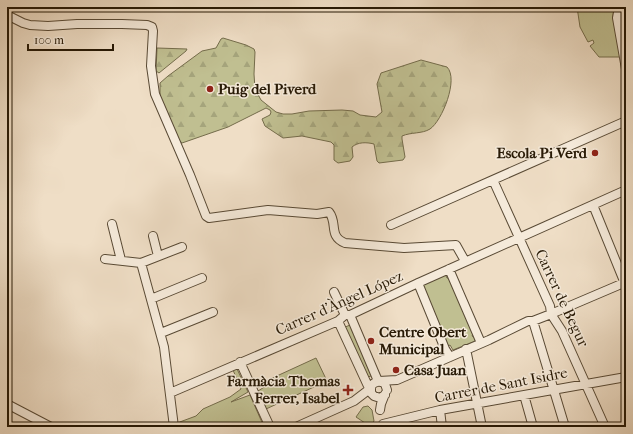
<svg xmlns="http://www.w3.org/2000/svg" width="633" height="434" viewBox="0 0 633 434" font-family="'IM FELL French Canon',serif">
	<style>
		.green { fill: #c0bf91; stroke: #746c4b }
		.forest { fill: url(#forest-firs); stroke: #746c4b }
		.lines { fill: none; stroke-linecap: round; stroke-linejoin: round }
		.minor-casing { stroke: #594a35; stroke-width: 10 }
		.minor { stroke: #f5eada; stroke-width: 8 }
		.poi-dot { fill: #8f2418; stroke: #f5eada; stroke-width: 1.5 }
		.labels { text-anchor: middle; stroke-width: 3; stroke-linejoin: round; paint-order: stroke }
		.poi-label { font-size: 15px; font-weight: bold; fill: #271905; stroke: #f5eada; text-anchor: start }
		.street-label { font-size: 15px; fill: #271905; stroke: #f5eada }
	</style>
	<defs>
		<pattern id="forest-firs" width="22" height="20" patternUnits="userSpaceOnUse"><rect width="22" height="20" fill="#c0bf91"/><path d="M5 1l3.5 6h-7zM16 11l3.5 6h-7z" fill="#a5a47c"/></pattern>
	</defs>
	<rect width="100%" height="100%" fill="#efdec6"/>
	<filter id="stains"><feTurbulence type="fractalNoise" baseFrequency=".005" numOctaves="4"/><feColorMatrix values="0 0 0 0 .2 0 0 0 0 .09 0 0 0 0 .02 0 0 0 .5 -.17"/></filter>
	<radialGradient id="worn" r=".72"><stop offset=".6" stop-color="#630" stop-opacity="0"/><stop offset="1" stop-color="#630" stop-opacity=".3"/></radialGradient>
	<path class="green" d="M577,7H614L613,17L621,57H599L590,46L594,43L593,40L588,42L580,27Z
		M624,7H626V57L622,18Z
		M445,273L449,274L446,276L447,278H449L475,334L472,335L473,337L476,336L475,341L453,350L450,345L448,346L422,284Z
		M350,325L373,375L366,378L343,328Z
		M316,358L327,381L266,409L258,391L274,381L257,388L255,386Z
		M237,369L248,392L231,402L250,395L264,427H177V423L196,416L203,409L230,397L241,389L233,370Z
		M368,406L372,410L374,421L370,427H366L368,425L356,417L363,407Z"/>
	<path class="forest" d="M223,38L246,45L254,49L255,52L254,74L255,89L261,100L276,112L283,114H292L309,111L342,110L353,111L360,115L376,117L382,112L377,84L381,73L421,60L447,67C459,79 442,121 430,129C422,134 411,132 402,136V139L405,157L403,160L379,163L377,161L374,144C366,142 358,142 352,147L353,157L350,161L338,163L334,160V145L331,142L302,136L283,138L265,126L262,119L270,115L271,112L270,110L266,108L228,127L182,143L180,142L160,98V83L168,76L202,51L216,48L221,39Z
		M157,48L187,49L186,51L159,73L156,71Z"/>
	<g class="lines">
		<g class="minor-casing">
			<path id="minor" d="M619,7L617,18L626,69
				M7,15L23,23L30,25L48,26L77,24H122L147,25L152,27L153,31L151,66L155,94L190,175L206,216L209,218L268,210L317,214L329,212C338,223 328,236 345,243L404,248L456,245L465,261
				M493,180L550,306L551,314L562,331L605,427
				M593,205L626,286
				M112,224L121,260
				M391,225L626,121
				M153,236L158,256
				M105,259L141,263L164,347L174,427
				M141,263L182,247
				M449,269L481,343
				M418,283L445,349L450,357
				M334,292L345,315
				M151,299L202,278
				M350,315L378,381
				M338,321L368,386H371
				M533,321L565,427
				M161,333L213,312
				M466,349L482,427
				M240,362L270,427
				M379,381L397,380L489,340L528,321H533L551,314L626,282
				M170,393L338,321L345,315H350L418,283L626,190
				M385,395L380,398L374,396L371,393V386C375,381 380,380 385,384L387,390
				M524,395L533,427
				M7,404L51,427
				M380,410L381,404L385,394
				M440,410L442,427
				M383,424L440,410L626,377
				M296,427L354,401L371,388"/>
		</g>
		<use href="#minor" class="minor"/>
	</g>
	<g class="poi-dot">
		<circle cx="210" cy="89" r="4"/>
		<circle cx="595" cy="153" r="4"/>
		<circle cx="371" cy="341" r="4"/>
		<circle cx="396" cy="370" r="4"/>
		<path d="M346 384h4v4h4v4h-4v4h-4v-4h-4v-4h4z"/>
	</g>
	<g class="labels">
		<g class="poi-label">
			<text x="218" y="94">Puig del Piverd</text>
			<text x="587" y="158" text-anchor="end">Escola Pi Verd</text>
			<text x="379" y="337">Centre Obert<tspan x="379" dy="17">Municipal</tspan></text>
			<text x="404" y="375">Casa Juan</text>
			<text x="340" y="386" text-anchor="end">Farmàcia Thomas<tspan x="340" dy="17">Ferrer, Isabel</tspan></text>
		</g>
		<g class="street-label">
			<text transform="translate(562 298) rotate(65)" y="5">Carrer de Begur</text>
			<text transform="translate(339 303) rotate(-24)" y="5">Carrer d'Àngel López</text>
			<text transform="translate(501 385) rotate(-11)" y="5">Carrer de Sant Isidre</text>
		</g>
	</g>
	<rect width="633" height="434" fill="none" stroke="#efdec6" stroke-width="24"/>
	<rect x="8" y="8" width="617" height="418" fill="none" stroke="#271905" stroke-width="2"/>
	<rect x="12" y="12" width="609" height="410" fill="none" stroke="#271905"/>
	<path d="M28 44v6h85v-6" fill="none" stroke="#271905" stroke-width="2"/>
	<text x="34" y="44" font-size="12" fill="#271905" stroke="#f5eada" stroke-width="3" paint-order="stroke">100 m</text>
	<rect width="100%" height="100%" filter="url(#stains)"/>
	<rect width="100%" height="100%" fill="url(#worn)"/>
</svg>
